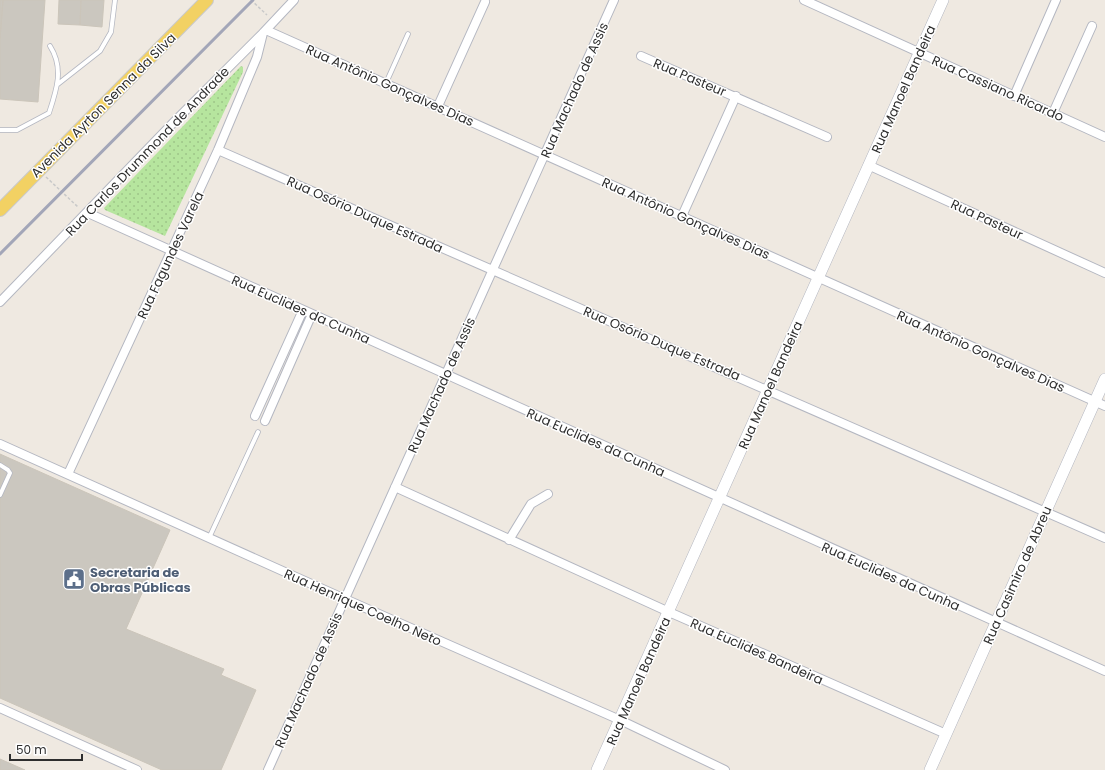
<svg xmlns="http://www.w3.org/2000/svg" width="1105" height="770" viewBox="0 0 1105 770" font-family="Poppins,sans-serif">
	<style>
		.grass { fill: url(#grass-dots) }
		.building { fill: #cbc7bf; stroke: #cbc5ba }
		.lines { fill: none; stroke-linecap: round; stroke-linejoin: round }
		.lane-casing { stroke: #b4b7c1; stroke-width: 5.5 }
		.street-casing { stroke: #b4b7c1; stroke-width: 10 }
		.secondary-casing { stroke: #b4b7c1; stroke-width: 12 }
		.primary-casing { stroke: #c9c9c9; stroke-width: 14 }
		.path { stroke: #c9c9c9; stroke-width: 1.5; stroke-dasharray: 3 2; stroke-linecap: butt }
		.lane { stroke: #fff; stroke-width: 4 }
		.street { stroke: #fff; stroke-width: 8 }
		.secondary { stroke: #fff; stroke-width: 11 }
		.primary { stroke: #f2d163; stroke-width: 12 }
		.rail { stroke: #a3a6b8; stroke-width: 3 }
		.labels { text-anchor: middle; stroke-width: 3; stroke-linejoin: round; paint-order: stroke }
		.street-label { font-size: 13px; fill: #2e2e2e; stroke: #fff }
		.service-label { font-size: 13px; font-weight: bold; fill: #4e5e75; stroke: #fff; text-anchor: start }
	</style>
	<defs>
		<pattern id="grass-dots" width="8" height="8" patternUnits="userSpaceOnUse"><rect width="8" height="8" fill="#b6e59e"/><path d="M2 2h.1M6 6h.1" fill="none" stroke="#9dc588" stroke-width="1.8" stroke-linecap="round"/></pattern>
	</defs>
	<rect width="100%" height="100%" fill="#efe9e1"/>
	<path class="grass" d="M241,66L243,67V72L165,236L105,210L104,208Z"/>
	<path class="building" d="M0,0H3L0,39Z
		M3,0H45L38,102L0,99V39Z
		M59,0H81L80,25L58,24Z
		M81,0H104L102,27L80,25Z
		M0,454L170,530L126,629L224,669L221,675L256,690L221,770H162L0,698Z
		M0,759L25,770H0Z"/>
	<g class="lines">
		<g class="lane-casing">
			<path id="lane" d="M386,83L408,34
				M58,84L100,51L111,32L115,0
				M0,130H17L49,113C57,89 64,68 50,46
				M0,465L8,470L10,473L0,495
				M209,538L258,432"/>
		</g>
		<g class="street-casing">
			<path id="street" d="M804,0L1105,137
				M266,30L1105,406
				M641,56L827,137
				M1014,96L1056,0
				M438,106L485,2
				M1053,113L1092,26
				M218,150L1105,538
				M868,165L1105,273
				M88,213L1105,671
				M682,216L736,96
				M0,302L172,124L263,33L294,0
				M255,416L303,310
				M265,421L312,314
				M0,444L345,599L620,720L725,770
				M68,474L218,150L257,57L263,33
				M395,487L669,612L946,734
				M509,540L531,504L548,494
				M0,708L137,770
				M268,770L614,0"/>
		</g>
		<g class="secondary-casing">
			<path id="secondary" d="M597,770L943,0
				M930,770L1105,379"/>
		</g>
		<g class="primary-casing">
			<path id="primary" d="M0,210L207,0"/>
		</g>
		<path class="path" d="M251,0L267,15
			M46,177L78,207"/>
		<use href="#lane" class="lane"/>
		<use href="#street" class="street"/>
		<use href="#secondary" class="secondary"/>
		<use href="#primary" class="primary"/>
		<path class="rail" d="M0,254L253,0"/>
	</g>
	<defs>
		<g id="civic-square" transform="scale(1.15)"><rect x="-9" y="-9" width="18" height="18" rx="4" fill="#5c6f8a" stroke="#fff"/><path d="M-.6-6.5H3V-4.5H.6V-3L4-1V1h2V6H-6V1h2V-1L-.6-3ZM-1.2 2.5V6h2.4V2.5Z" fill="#fff"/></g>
	</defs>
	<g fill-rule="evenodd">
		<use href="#civic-square" x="74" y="579"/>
	</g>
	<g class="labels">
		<g class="street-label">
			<text transform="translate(690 77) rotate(23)" y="5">Rua Pasteur</text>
			<text transform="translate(390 85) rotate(24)" y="5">Rua Antônio Gonçalves Dias</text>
			<text transform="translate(998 88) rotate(24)" y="5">Rua Cassiano Ricardo</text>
			<text transform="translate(903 89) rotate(-66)" y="5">Rua Manoel Bandeira</text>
			<text transform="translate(574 90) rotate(-66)" y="5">Rua Machado de Assis</text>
			<text transform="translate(103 105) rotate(-45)" y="5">Avenida Ayrton Senna da Silva</text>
			<text transform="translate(147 151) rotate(-46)" y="5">Rua Carlos Drummond de Andrade</text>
			<text transform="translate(365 214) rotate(24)" y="5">Rua Osório Duque Estrada</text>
			<text transform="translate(686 218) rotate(24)" y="5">Rua Antônio Gonçalves Dias</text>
			<text transform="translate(987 219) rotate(25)" y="5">Rua Pasteur</text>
			<text transform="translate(170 255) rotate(-65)" y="5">Rua Fagundes Varela</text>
			<text transform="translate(301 309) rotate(24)" y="5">Rua Euclides da Cunha</text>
			<text transform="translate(662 343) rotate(23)" y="5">Rua Osório Duque Estrada</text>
			<text transform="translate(981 351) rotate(24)" y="5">Rua Antônio Gonçalves Dias</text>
			<text transform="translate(441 385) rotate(-66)" y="5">Rua Machado de Assis</text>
			<text transform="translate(770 385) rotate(-66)" y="5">Rua Manoel Bandeira</text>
			<text transform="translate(596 442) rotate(24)" y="5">Rua Euclides da Cunha</text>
			<text transform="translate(1017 575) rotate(-66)" y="5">Rua Casimiro de Abreu</text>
			<text transform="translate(891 576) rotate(24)" y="5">Rua Euclides da Cunha</text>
			<text transform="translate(363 607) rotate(24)" y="5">Rua Henrique Coelho Neto</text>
			<text transform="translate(757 651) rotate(24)" y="5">Rua Euclides Bandeira</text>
			<text transform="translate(308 680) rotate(-66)" y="5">Rua Machado de Assis</text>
			<text transform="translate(638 681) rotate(-66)" y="5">Rua Manoel Bandeira</text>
		</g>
		<g class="service-label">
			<text x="90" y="577">Secretaria de<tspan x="90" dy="15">Obras Públicas</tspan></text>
		</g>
	</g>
	<path d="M10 754v6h72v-6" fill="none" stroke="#2e2e2e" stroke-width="2"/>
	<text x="16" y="754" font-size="12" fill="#2e2e2e" stroke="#ffffff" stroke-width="3" paint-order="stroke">50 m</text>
</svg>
